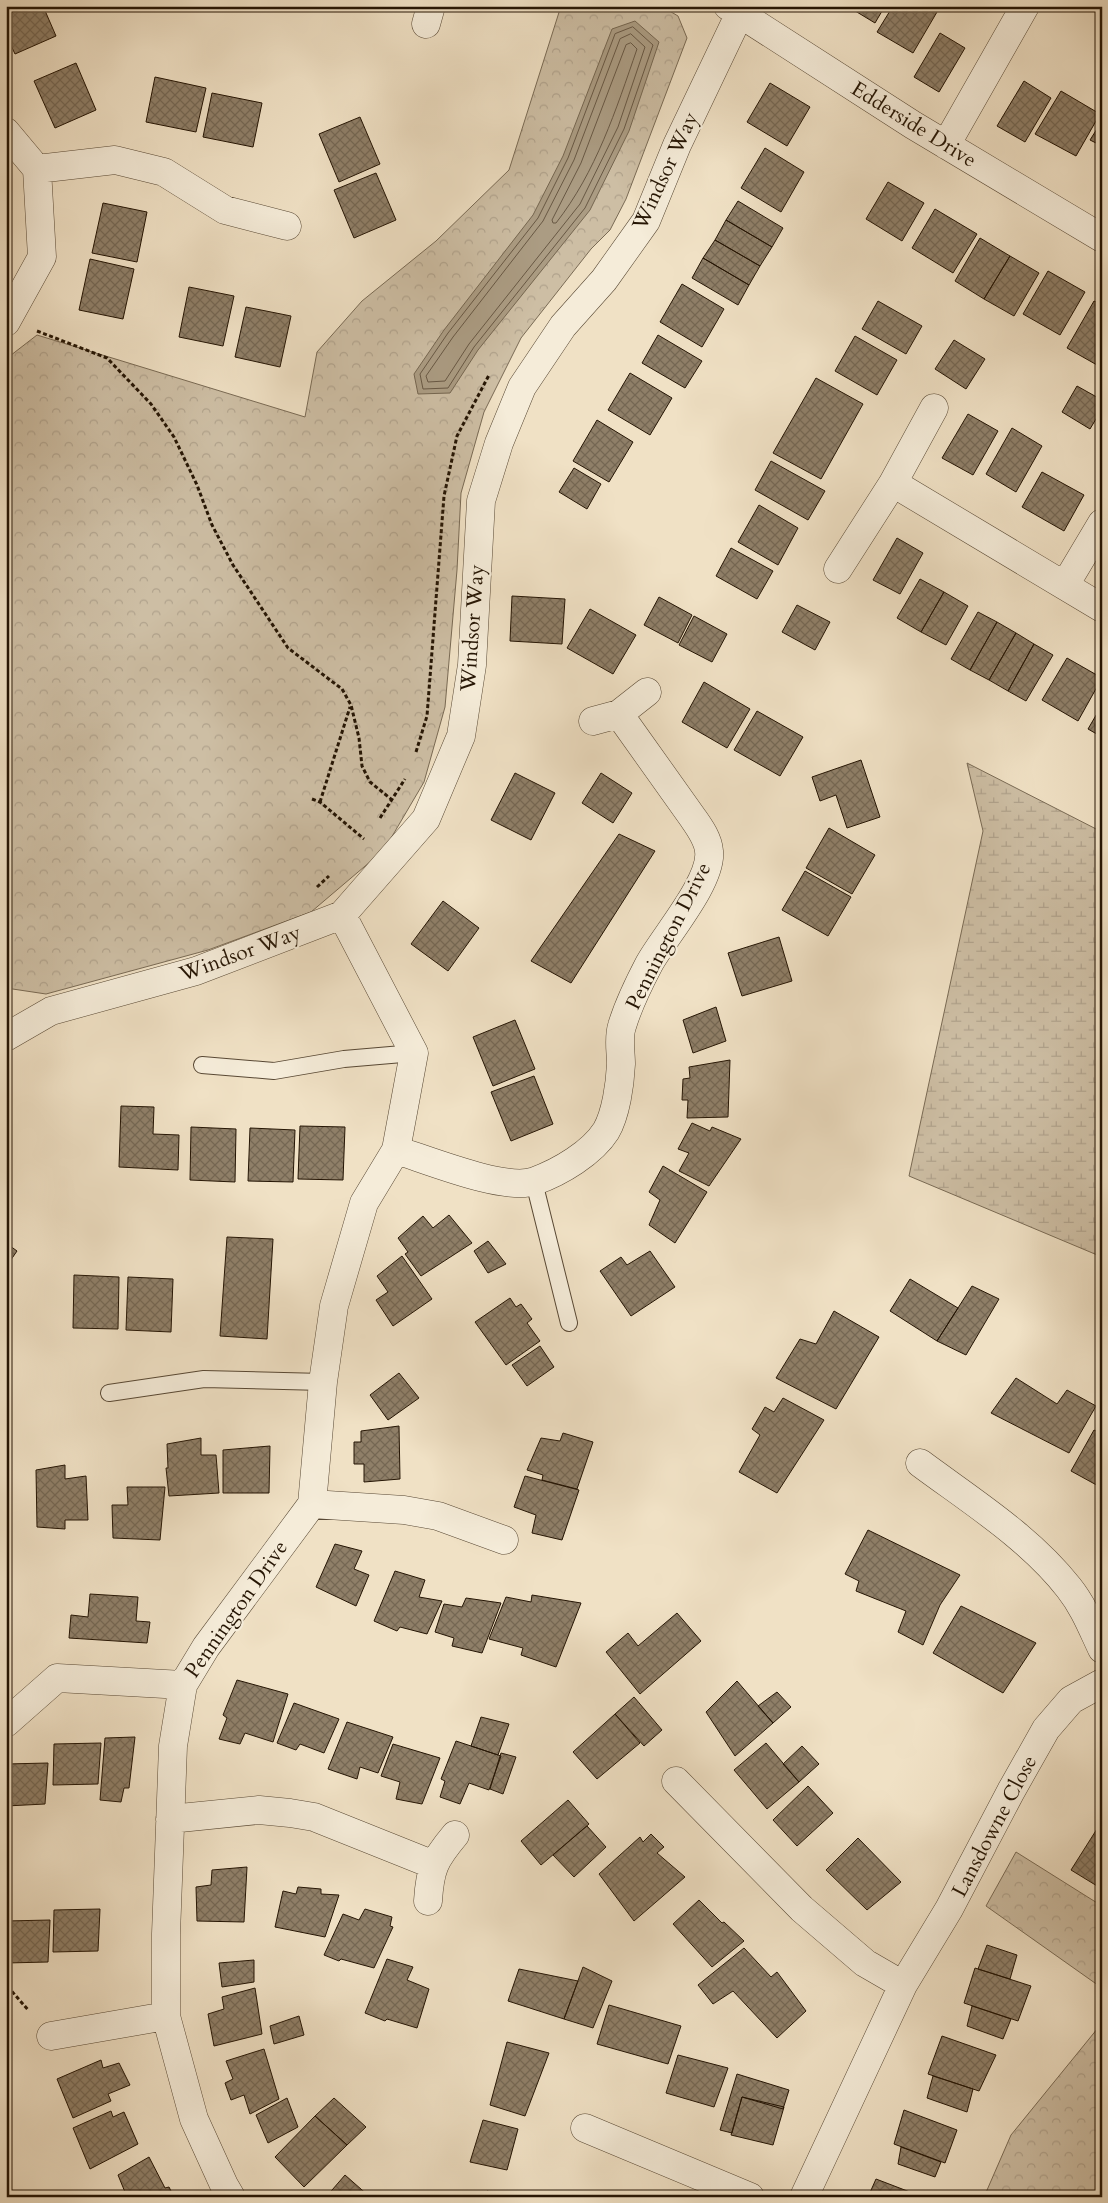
<svg xmlns="http://www.w3.org/2000/svg" width="1108" height="2203" viewBox="0 0 1108 2203" font-family="Cardo,serif">
	<style>
		.wetland { fill: url(#wetland-marsh); stroke: #796a54 }
		.park { fill: url(#park-crowns); stroke: #796a54 }
		.water { fill: #ab9c83; stroke: #756650 }
		.lines { fill: none; stroke-linecap: round; stroke-linejoin: round }
		.shore { stroke: #685844; stroke-width: 1 }
		.building { fill: url(#building-cross-hatch); stroke: #251504 }
		.lane-casing { stroke: #584834; stroke-width: 18 }
		.street-casing { stroke: #584834; stroke-width: 29 }
		.path { stroke: #251504; stroke-width: 3; stroke-dasharray: 4 2.5; stroke-linecap: butt }
		.lane { stroke: #f5ecd9; stroke-width: 16 }
		.street { stroke: #f5ecd9; stroke-width: 28 }
		.labels { text-anchor: middle; stroke-width: 4.5; stroke-linejoin: round; paint-order: stroke }
		.street-label { font-size: 21px; fill: #251504; stroke: #f5ecd9 }
	</style>
	<defs>
		<pattern id="wetland-marsh" width="20" height="14" patternUnits="userSpaceOnUse" patternTransform="scale(1.25)"><rect width="20" height="14" fill="#cdbea4"/><path d="M1 5h8M5 5V1M11 12h8M15 12V8" fill="none" stroke="#b0a28c"/></pattern>
		<pattern id="park-crowns" width="20" height="18" patternUnits="userSpaceOnUse" patternTransform="scale(1.25)"><rect width="20" height="18" fill="#cdbea4"/><path d="M2 6a3 3 0 1 1 6 0M12 15a3 3 0 1 1 6 0" fill="none" stroke="#b0a28c"/></pattern>
		<pattern id="building-cross-hatch" width="8" height="8" patternUnits="userSpaceOnUse" patternTransform="scale(1.25)"><rect width="8" height="8" fill="#8f7f68"/><path d="M0 0l8 8M0 8l8-8" fill="none" stroke="#756753"/></pattern>
	</defs>
	<rect width="100%" height="100%" fill="#f0e1c5"/>
	<filter id="stains"><feTurbulence type="fractalNoise" baseFrequency=".004" numOctaves="4"/><feColorMatrix values="0 0 0 0 .2 0 0 0 0 .09 0 0 0 0 .02 0 0 0 .5 -.17"/></filter>
	<radialGradient id="worn" r=".72"><stop offset=".6" stop-color="#630" stop-opacity="0"/><stop offset="1" stop-color="#630" stop-opacity=".3"/></radialGradient>
	<path class="wetland" d="M967,763L1102,832V1257L909,1176L983,831Z"/>
	<path class="park" d="M561,6H661L678,16L687,38L626,199L610,230L591,249L521,338L484,412L461,493L457,570L445,707L424,782L384,850L311,912L208,950L46,994L6,988V359L37,335L305,417L317,352L362,301L436,241L509,170Z
		M1016,1852L1102,1906V1988L986,1906Z
		M1102,2023V2197H984L1011,2135Z"/>
	<path class="water" d="M635,21L659,42L629,131L590,210L478,350L450,393L418,394L414,374L444,330L533,215L563,156L612,29Z"/>
	<g class="lines">
		<path class="shore" d="M633,27L653,45L624,129L585,208L474,347L448,388L423,389L420,374L448,333L538,218L568,158L615,34Z
			M631,34L645,47L618,127L580,204L469,344L445,381L428,382L426,376L453,337L543,221L574,160L620,39Z
			M631,43L637,49C616,110 596,172 556,223H553L552,220L581,163L626,45Z"/>
	</g>
	<path class="building" d="M6,6H43L56,36L15,54L6,35Z
		M847,6H885L875,23Z
		M893,6H928L937,12L913,53L877,32Z
		M1100,6H1102V17L1096,13Z
		M940,33L965,48L939,92L914,77Z
		M76,63L96,110L55,128L34,81Z
		M155,77L206,88L196,132L146,122Z
		M1024,81L1051,98L1025,142L997,126Z
		M770,83L810,107L787,146L747,122Z
		M1061,91L1100,114L1076,156L1035,134Z
		M212,93L262,103L253,147L203,137Z
		M360,117L380,164L339,182L319,134Z
		M1102,121V146L1090,140Z
		M765,148L804,172L781,212L741,188Z
		M376,173L396,220L354,238L334,190Z
		M888,182L924,203L902,241L866,219Z
		M738,201L783,228L772,247L726,220Z
		M103,203L147,212L137,262L92,253Z
		M935,209L977,234L953,273L912,248Z
		M726,220L772,247L760,266L715,240Z
		M980,238L1010,256L984,299L955,281Z
		M715,240L760,266L749,285L703,258Z
		M1010,256L1039,273L1014,316L984,299Z
		M703,258L749,285L738,305L692,278Z
		M90,259L134,269L123,319L79,310Z
		M1048,271L1085,292L1060,335L1023,314Z
		M682,284L724,309L702,347L660,322Z
		M189,287L234,296L223,346L179,337Z
		M878,301L922,326L906,354L862,329Z
		M1094,301L1102,305V357L1097,365L1067,348Z
		M246,307L291,316L280,367L235,357Z
		M658,335L702,361L685,388L642,363Z
		M855,336L897,360L877,395L835,371Z
		M954,340L985,359L966,389L935,369Z
		M630,373L672,398L650,435L608,410Z
		M816,378L863,404L821,479L773,453Z
		M1077,386L1102,400V409L1090,429L1062,412Z
		M968,414L998,431L973,475L942,458Z
		M597,420L633,442L609,482L573,461Z
		M1012,428L1042,446L1016,492L986,474Z
		M771,461L825,491L808,520L755,490Z
		M574,468L601,484L587,509L559,492Z
		M1042,472L1084,495L1064,531L1022,507Z
		M759,505L798,528L778,565L738,542Z
		M897,538L923,553L900,594L873,580Z
		M731,548L773,571L757,599L716,576Z
		M920,579L944,592L921,632L897,618Z
		M944,592L968,606L946,645L921,632Z
		M512,596L565,599L562,644L510,641Z
		M659,597L692,615L678,643L644,625Z
		M797,605L830,622L815,650L782,632Z
		M590,609L636,635L613,674L567,648Z
		M978,612L997,622L970,670L951,659Z
		M694,616L727,634L712,662L679,645Z
		M997,622L1016,633L989,680L970,670Z
		M1016,633L1034,644L1008,691L989,680Z
		M1034,644L1053,655L1026,701L1008,691Z
		M1067,658L1102,678L1078,721L1042,700Z
		M704,682L750,709L727,748L682,722Z
		M1102,705V737L1088,729Z
		M757,711L803,737L780,776L734,750Z
		M861,760L880,817L847,828L836,795L820,801L812,777Z
		M515,773L555,793L531,840L491,820Z
		M601,773L632,793L613,823L582,803Z
		M829,828L875,855L852,894L806,868Z
		M619,834L655,851L571,983L531,961Z
		M805,871L851,897L828,936L782,910Z
		M443,901L479,928L448,971L411,944Z
		M779,937L792,981L742,996L728,953Z
		M716,1007L726,1041L693,1053L683,1020Z
		M515,1020L535,1069L493,1086L473,1037Z
		M730,1060L728,1117L687,1118L688,1100H682L683,1079L690,1078L689,1067Z
		M534,1076L553,1124L511,1141L491,1092Z
		M121,1106L154,1107L153,1134L179,1135L178,1170L119,1167Z
		M692,1123L710,1131L712,1127L741,1139L709,1186L679,1171L689,1153L678,1149Z
		M300,1126L345,1127L343,1180L298,1179Z
		M191,1127L236,1129L235,1182L190,1180Z
		M250,1128L295,1130L293,1182L248,1181Z
		M663,1166L707,1192L675,1243L649,1225L660,1200L649,1192Z
		M449,1215L472,1243L421,1276L405,1254L408,1252L398,1238L423,1216L433,1228Z
		M227,1237L273,1239L267,1339L220,1336Z
		M488,1241L506,1264L488,1273L474,1251Z
		M6,1243L17,1251L6,1267Z
		M650,1251L675,1287L631,1316L600,1271L621,1257L627,1265Z
		M402,1256L432,1299L393,1326L376,1300L388,1292L377,1276Z
		M74,1275L119,1277L118,1329L73,1328Z
		M128,1277L173,1279L171,1332L126,1330Z
		M910,1279L958,1308L937,1341L890,1311Z
		M972,1286L999,1299L966,1355L937,1341Z
		M510,1298L516,1307L521,1304L532,1319L527,1323L540,1341L506,1365L475,1322Z
		M834,1311L879,1337L836,1409L776,1378L800,1339L816,1344Z
		M540,1346L554,1367L527,1386L512,1365Z
		M399,1373L419,1398L388,1420L370,1395Z
		M1016,1378L1057,1404L1067,1390L1096,1406L1069,1453L991,1413Z
		M783,1398L824,1420L777,1493L739,1472L760,1435L752,1429L765,1407L774,1412Z
		M399,1426L400,1479L364,1482V1464H354V1442H361V1431Z
		M1094,1430L1102,1434V1488L1071,1471Z
		M563,1433L593,1442L577,1489L542,1480L543,1475L527,1470L541,1438L560,1441Z
		M201,1438V1455H216L219,1493L169,1496L166,1468H168L167,1444Z
		M270,1446L269,1493H223V1450Z
		M65,1465V1479L86,1476L88,1520H65V1529L37,1527L36,1470Z
		M525,1476L579,1490L562,1540L532,1533L536,1515L514,1507Z
		M127,1487H165L160,1540L113,1538L112,1505H128Z
		M868,1530L960,1575L940,1605L923,1645L898,1632L906,1611L856,1591L859,1581L845,1574Z
		M335,1544L362,1551L354,1569L369,1575L356,1606L316,1587Z
		M395,1571L425,1580L419,1597L442,1601L427,1634L400,1627L397,1631L374,1621Z
		M90,1594L138,1597L136,1621L150,1622L147,1643L69,1638L71,1615L88,1617Z
		M532,1595L581,1603L556,1667L521,1655L523,1648L489,1639L506,1597L531,1602Z
		M466,1598L501,1603L482,1653L452,1646L454,1638L435,1632L444,1604L462,1607Z
		M961,1606L1036,1643L1003,1693L933,1653Z
		M677,1613L701,1641L640,1694L606,1652L628,1633L638,1646Z
		M237,1680L288,1694L273,1742L245,1733L240,1744L219,1739L227,1718L223,1715Z
		M737,1681L773,1723L735,1756L706,1712Z
		M777,1692L791,1707L773,1723L758,1706Z
		M634,1697L662,1730L644,1746L615,1714Z
		M294,1703L339,1719L324,1753L300,1744L296,1750L277,1743Z
		M615,1714L640,1743L597,1779L573,1752Z
		M481,1717L509,1724L498,1755L471,1746Z
		M347,1722L393,1737L378,1773L360,1767L357,1779L328,1769Z
		M135,1737L129,1788H124L121,1802L100,1800L105,1738Z
		M456,1741L501,1756L489,1790L469,1783L460,1804L440,1797L445,1781L441,1779Z
		M101,1743L98,1784L53,1785L54,1744Z
		M766,1743L799,1782L767,1809L734,1770Z
		M393,1744L440,1758L422,1804L396,1799L400,1782L381,1776Z
		M802,1746L819,1764L799,1782L783,1764Z
		M501,1753L516,1757L503,1794L490,1789Z
		M48,1763L45,1804L6,1806V1764Z
		M808,1786L833,1813L797,1846L773,1820Z
		M568,1800L589,1824L541,1865L521,1841Z
		M1102,1821V1889L1071,1870Z
		M587,1826L606,1847L574,1877L553,1855Z
		M651,1834L664,1847L657,1853L685,1877L634,1921L599,1874L640,1837L643,1842Z
		M858,1838L901,1882L867,1910L826,1870Z
		M247,1867L244,1922L197,1921L196,1887L211,1885L212,1870Z
		M298,1887L321,1889V1894L339,1895L325,1937L275,1927L283,1891L296,1894Z
		M699,1900L722,1923L724,1922L744,1941L712,1967L673,1924Z
		M100,1909L98,1951L53,1952L54,1910Z
		M365,1909L392,1917L390,1926L393,1927L374,1968L341,1959L339,1961L324,1955L343,1914L359,1920Z
		M50,1920L48,1962L6,1963V1921Z
		M987,1945L1017,1955L1010,1979L978,1969Z
		M744,1948L771,1977L777,1972L806,2011L777,2038L733,1991L713,2004L698,1985Z
		M387,1959L413,1967L407,1980L429,1989L417,2028L387,2019L385,2021L365,2013Z
		M254,1960V1982L222,1987L219,1963Z
		M583,1967L612,1981L593,2028L564,2019Z
		M975,1968L1031,1986L1018,2021L964,2003Z
		M519,1969L578,1981L564,2019L508,2001Z
		M255,1988L262,2034L214,2046L208,2014L224,2009L222,1997Z
		M609,2005L681,2026L668,2064L597,2044Z
		M972,2006L1011,2019L1003,2039L967,2026Z
		M299,2016L304,2035L274,2044L270,2026Z
		M942,2036L996,2055L979,2091L928,2074Z
		M507,2042L549,2053L525,2116L490,2105Z
		M264,2049L279,2099L250,2114L244,2095L231,2100L225,2083L233,2079L226,2061Z
		M678,2055L728,2068L714,2107L666,2093Z
		M101,2060L103,2068L119,2063L130,2085L108,2094L111,2101L73,2118L57,2079Z
		M737,2074L789,2090L783,2109L742,2097L732,2133L720,2130Z
		M933,2076L973,2089L967,2112L927,2098Z
		M742,2097L784,2107L773,2145L731,2135Z
		M287,2098L298,2127L268,2143L256,2115Z
		M334,2098L366,2127L347,2145L315,2116Z
		M904,2110L957,2130L945,2163L894,2144Z
		M111,2111L113,2117L124,2112L138,2144L90,2169L73,2128Z
		M315,2116L347,2145L304,2187L275,2157Z
		M483,2120L518,2129L507,2170L470,2162Z
		M901,2147L941,2162L935,2177L898,2164Z
		M149,2157L165,2188L169,2187L174,2197H127L118,2175Z
		M345,2175L370,2197H326Z
		M876,2179L923,2197H868Z
		M487,2191L509,2197H485Z"/>
	<g class="lines">
		<g class="lane-casing">
			<path id="lane" d="M202,1065L274,1071L344,1059L414,1053
				M534,1182L569,1323
				M109,1393L204,1379L323,1382"/>
		</g>
		<g class="street-casing">
			<path id="street" d="M728,6L913,125L1102,238
				M426,24L431,6
				M6,132L37,169L42,257L6,322
				M946,145L1025,6
				M37,169L115,160L164,172L225,210L287,226
				M893,483L1102,608
				M838,569L893,483L934,408
				M1065,585L1102,523
				M593,721L619,714L647,692
				M6,1037L51,1011L196,971L342,915L426,819L461,736L472,665L481,501L499,443L522,387L563,326L604,280L646,221L677,145L740,13
				M396,1150C428,1160 506,1192 535,1181C560,1172 592,1153 606,1131C616,1114 620,1084 621,1064C621,1052 618,1038 622,1026C628,1006 639,983 649,964C663,938 713,881 709,851C708,839 700,828 693,818L619,714
				M920,1463C971,1501 1029,1537 1069,1588C1084,1607 1092,1628 1102,1649
				M312,1504L404,1510L438,1516L504,1540
				M6,1723L57,1678L183,1685
				M676,1781L802,1909L865,1963L903,1985
				M170,1819L259,1810L290,1813L314,1817L434,1865
				M428,1901C430,1869 434,1860 455,1835
				M51,2036L166,2016
				M585,2128L750,2197
				M231,2197L224,2185L194,2119L166,2016V1934L173,1746L183,1685L206,1647L312,1504L323,1382L334,1306L364,1203L396,1150L414,1053L342,915
				M804,2197L903,1985L949,1909L1011,1791L1046,1729L1071,1700L1102,1683"/>
		</g>
		<path class="path" d="M37,331L107,358L151,404L174,437L197,485L212,525L233,565L288,648L342,689L351,705L359,738L362,766L370,782L391,799
			M416,752L427,716L444,496L457,436L489,375
			M312,799L320,802L364,839
			M320,802L350,707
			M380,818L405,779
			M317,887L329,876
			M6,1980L9,1988L29,2011"/>
		<use href="#lane" class="lane"/>
		<use href="#street" class="street"/>
	</g>
	<g class="labels">
		<g class="street-label">
			<text transform="translate(914 124) rotate(32)" y="7">Edderside Drive</text>
			<text transform="translate(665 171) rotate(-65)" y="7">Windsor Way</text>
			<text transform="translate(472 628) rotate(-86)" y="7">Windsor Way</text>
			<text transform="translate(668 936) rotate(-63)" y="7">Pennington Drive</text>
			<text transform="translate(240 953) rotate(-20)" y="7">Windsor Way</text>
			<text transform="translate(236 1609) rotate(-55)" y="7">Pennington Drive</text>
			<text transform="translate(994 1826) rotate(-62)" y="7">Lansdowne Close</text>
		</g>
	</g>
	<rect width="1108" height="2203" fill="none" stroke="#f0e1c5" stroke-width="25"/>
	<rect x="8" y="8" width="1093" height="2188" fill="none" stroke="#251504" stroke-width="2.5"/>
	<rect x="12" y="12" width="1083" height="2178" fill="none" stroke="#251504"/>
	<rect width="100%" height="100%" filter="url(#stains)"/>
	<rect width="100%" height="100%" fill="url(#worn)"/>
</svg>
